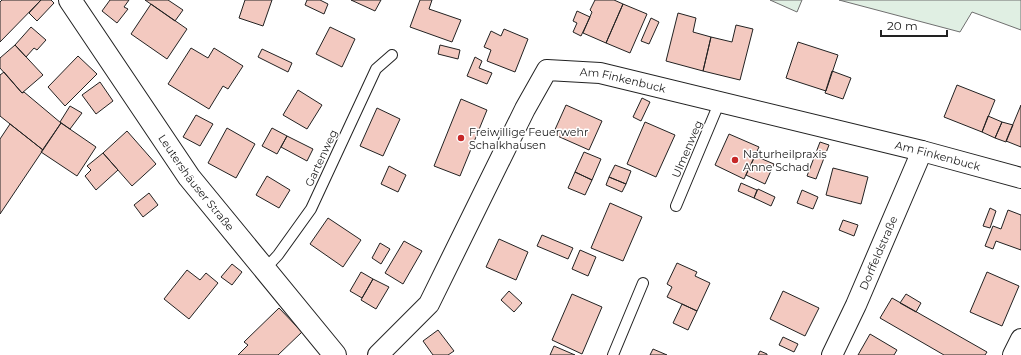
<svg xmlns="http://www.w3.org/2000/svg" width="1021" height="355" viewBox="0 0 1021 355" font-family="Montserrat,sans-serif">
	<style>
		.green { fill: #e0efe3; stroke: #6f6f6f }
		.building { fill: #f3c9c0; stroke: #222 }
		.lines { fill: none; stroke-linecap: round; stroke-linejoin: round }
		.service-casing { stroke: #222; stroke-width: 12 }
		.minor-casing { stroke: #222; stroke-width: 22 }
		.secondary-casing { stroke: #222; stroke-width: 24 }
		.service { stroke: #fff; stroke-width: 10 }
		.minor { stroke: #fff; stroke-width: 20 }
		.secondary { stroke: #fff; stroke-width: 22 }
		.poi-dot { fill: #c62828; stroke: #fff; stroke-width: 1.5 }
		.labels { text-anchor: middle; stroke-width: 3; stroke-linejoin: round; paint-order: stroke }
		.street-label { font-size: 11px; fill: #222; stroke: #fff }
		.poi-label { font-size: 11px; fill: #222; stroke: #fff; text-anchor: start }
	</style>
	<rect width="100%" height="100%" fill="#fff"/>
	<path class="green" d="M770,0H802L797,12Z
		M839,0H1021V30L972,12L960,32Z"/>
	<path class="building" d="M2,0H41L0,42V2Z
		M41,0H51L54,3L37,21L29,13Z
		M110,0H129L124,7L128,9L117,23L102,11Z
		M145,0H168L183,10L175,21Z
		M245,0H272L263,26L239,18Z
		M307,0H320L328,4L324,14L305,5Z
		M351,0H381L375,11Z
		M420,0H432L429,9L461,20L452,42L410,27Z
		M595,0H614L623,4L606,43L583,33L592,12L590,10Z
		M151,4L187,29L167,59L131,34Z
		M623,4L647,14L630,53L606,43Z
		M577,11L590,17L581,36L573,32L577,23L573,21Z
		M678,13L696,18L693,32L711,37L703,71L666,61Z
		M651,18L659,22L649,44L641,41Z
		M736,25L753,29L740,80L703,71L711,37L732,42Z
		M31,27L46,40L37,50L34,48L26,57L15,45Z
		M330,27L355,39L342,67L316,54Z
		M504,29L528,39L515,72L487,61L491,50L484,47L491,31L501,36Z
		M798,42L838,55L826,91L786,78Z
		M15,45L43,75L22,93L0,68V58Z
		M440,45L460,50L458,59L438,54Z
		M191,48L208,58L214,48L243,66L228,89L223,86L209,109L168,84Z
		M262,49L292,63L288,72L258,57Z
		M78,56L97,74L65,106L48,87Z
		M475,57L482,61L479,68L492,73L487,84L467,76Z
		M832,71L851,78L843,99L825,93Z
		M4,72L22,93L24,92L61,123L43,150L0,116V75Z
		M100,82L113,101L96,114L82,95Z
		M957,85L995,100L982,132L944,117Z
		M298,90L322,105L307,129L283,115Z
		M642,98L650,102L641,121L633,117Z
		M461,99L487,110L460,176L434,166Z
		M566,105L602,121L589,150L553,134Z
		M1021,105V147L1006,141Z
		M70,106L82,113L70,129L60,122Z
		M377,108L400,119L383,156L360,146Z
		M196,115L213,124L200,146L183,137Z
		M988,116L1002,122L995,138L982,132Z
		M645,122L675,135L656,177L627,164Z
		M1002,122L1013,125L1006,142L995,138Z
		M61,123L96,147L77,176L41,152Z
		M10,124L43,150L0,214V139Z
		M227,128L255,144L236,178L208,163Z
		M272,128L287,136L277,154L262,146Z
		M127,131L156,164L132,186L103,153Z
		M729,134L759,147L744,179L715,165Z
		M287,136L313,149L307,161L281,147Z
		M820,142L829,145L816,179L807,176Z
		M584,152L601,159L592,180L575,172Z
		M103,153L118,170L96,190L85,176L91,170L87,166Z
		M755,156L774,164L765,184L746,175Z
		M615,165L631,171L626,184L609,177Z
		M389,166L406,175L398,192L381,184Z
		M833,168L868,177L861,204L826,195Z
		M575,172L592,180L585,195L568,188Z
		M267,176L290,190L279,208L256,195Z
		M609,177L626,184L622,192L606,185Z
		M741,183L757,190L754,198L738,191Z
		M758,189L775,197L771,206L754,198Z
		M802,190L818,197L813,209L797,203Z
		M149,193L158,205L143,217L134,205Z
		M610,203L642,217L623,261L591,248Z
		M990,208L996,211L990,228L983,226Z
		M1008,210L1021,215V250L996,241L993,249L985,246L993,226L1001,229Z
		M328,218L361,240L343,267L310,244Z
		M843,220L858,225L854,236L839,230Z
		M542,235L573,248L568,259L537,246Z
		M499,239L528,252L516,280L486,267Z
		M404,241L422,251L403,284L385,273Z
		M380,243L390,249L381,264L372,258Z
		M580,250L596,257L588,276L572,269Z
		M677,263L697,272L695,276L710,283L697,311L667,297L672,287L667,284Z
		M232,264L242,272L232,285L221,277Z
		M187,270L200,280L206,273L218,283L189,319L164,299Z
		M361,272L373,279L362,298L350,291Z
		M987,272L1019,286L1002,326L970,312Z
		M373,279L389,287L376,309L361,300Z
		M509,291L522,303L514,312L501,300Z
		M783,291L819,308L805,336L770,319Z
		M572,294L602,307L582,354L552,340Z
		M906,294L921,303L916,312L900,303Z
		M892,298L987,352L985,355H944L880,318Z
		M682,304L697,311L688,330L673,323Z
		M279,308L302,332L278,355H238L248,345L244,342Z
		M438,330L454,351L448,355H433L423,341Z
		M870,334L897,350L894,355H858Z
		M783,337L798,344L794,352L779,345Z
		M554,346L575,355H550Z
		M653,349L667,355H650Z
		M760,351L767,354V355H758Z"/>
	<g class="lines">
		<g class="service-casing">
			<path id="service" d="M676,206L720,101
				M265,269L278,255L311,209L376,69L392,55
				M613,355L643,283"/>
		</g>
		<g class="minor-casing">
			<g id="minor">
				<path id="s1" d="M378,355L429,304L525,109L547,70L600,73L922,151L1021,178"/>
				<path id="s2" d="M832,355L856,305L922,151"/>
				<path d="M1013,355L1021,339"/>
			</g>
		</g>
		<g class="secondary-casing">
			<g id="secondary">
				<path id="s3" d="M70,0L189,177L335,355"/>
			</g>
		</g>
		<use href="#service" class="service"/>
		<use href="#minor" class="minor"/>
		<use href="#secondary" class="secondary"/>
	</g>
	<g class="poi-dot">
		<circle cx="461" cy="138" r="4"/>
		<circle cx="735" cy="160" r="4"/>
	</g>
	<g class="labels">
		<g class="street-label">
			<text dy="4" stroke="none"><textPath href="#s1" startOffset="411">Am Finkenbuck</textPath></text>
			<text transform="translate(687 149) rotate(-67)" y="4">Ulmenweg</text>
			<text dy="4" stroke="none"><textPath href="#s1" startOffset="735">Am Finkenbuck</textPath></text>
			<text transform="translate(321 158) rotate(-65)" y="4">Gartenweg</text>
			<text dy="4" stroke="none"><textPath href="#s3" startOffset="222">Leutershäuser Straße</textPath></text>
			<text dy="4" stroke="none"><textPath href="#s2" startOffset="112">Dorffeldstraße</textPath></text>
		</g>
		<g class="poi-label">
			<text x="469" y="136">Freiwillige Feuerwehr<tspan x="469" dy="13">Schalkhausen</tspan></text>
			<text x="743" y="158">Naturheilpraxis<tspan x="743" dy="13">Anne Schad</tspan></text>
		</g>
	</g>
	<path d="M881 30v6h66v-6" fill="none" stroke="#222222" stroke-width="2"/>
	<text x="887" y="30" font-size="12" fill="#222222" stroke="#ffffff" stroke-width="3" paint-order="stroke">20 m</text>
</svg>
